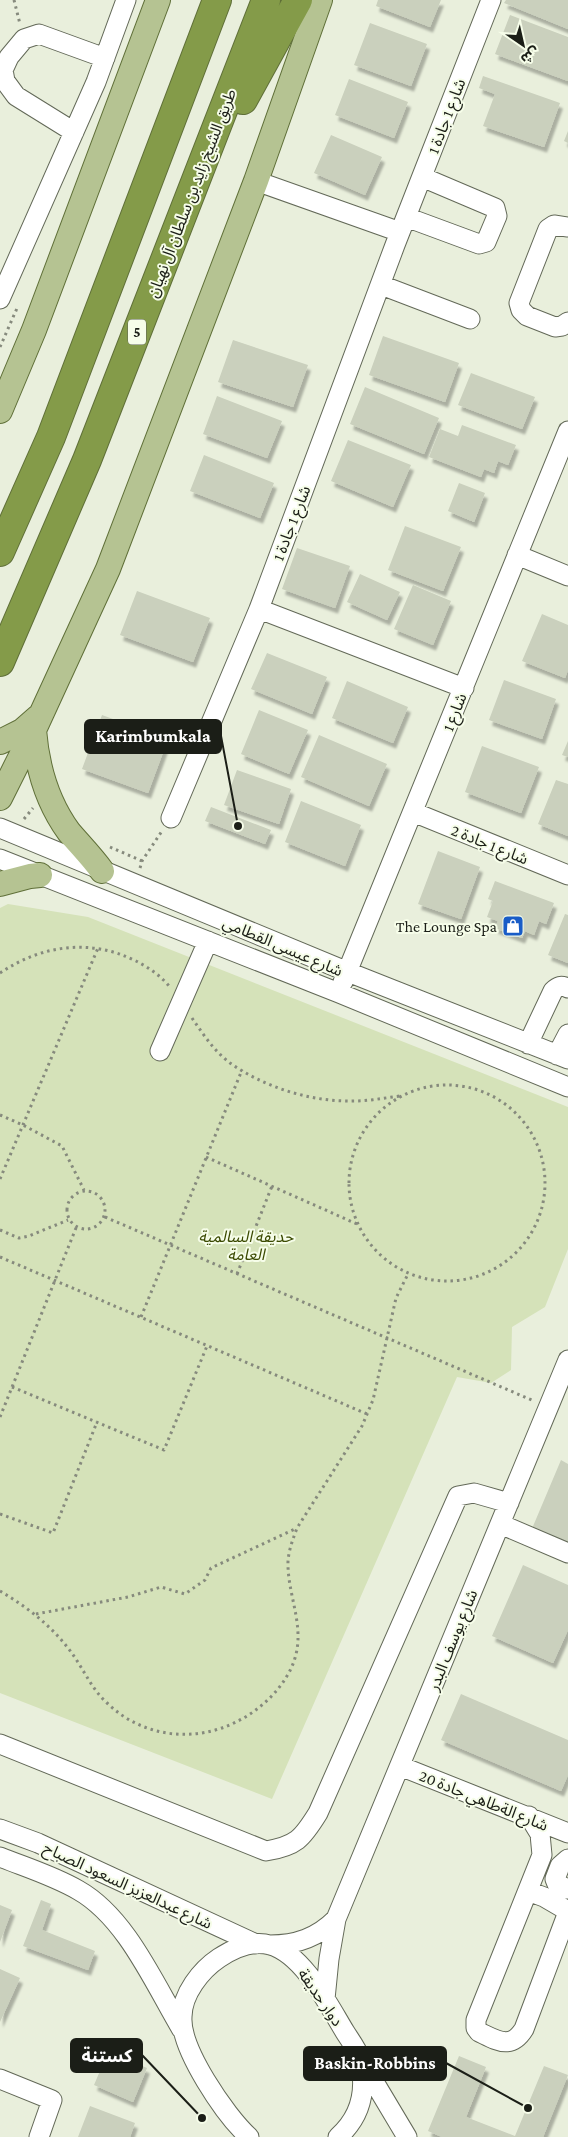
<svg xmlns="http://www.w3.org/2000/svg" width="568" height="2137" viewBox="0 0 568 2137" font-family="'Crimson Pro','Noto Sans Arabic',serif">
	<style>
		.green { fill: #d5e2b9 }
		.building { fill: #cad0bd; filter: url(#shadow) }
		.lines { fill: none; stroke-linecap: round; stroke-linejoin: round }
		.minor-casing { stroke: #636958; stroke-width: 21 }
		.major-casing { stroke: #5f6f38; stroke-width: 26 }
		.highway-casing { stroke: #5f6f38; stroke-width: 30 }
		.path { stroke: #868a7d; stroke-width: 3; stroke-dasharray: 2.5 4; stroke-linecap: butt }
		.minor { stroke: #fff; stroke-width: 19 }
		.major { stroke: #b5c392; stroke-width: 24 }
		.highway { stroke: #849b49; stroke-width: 28 }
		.labels { text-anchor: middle; stroke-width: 4; stroke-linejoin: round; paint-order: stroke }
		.shield { fill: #f6fde9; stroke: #5d6156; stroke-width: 1 }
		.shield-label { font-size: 15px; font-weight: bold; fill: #1b1e17 }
		.street-label { font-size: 16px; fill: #1b1e17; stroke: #f6fde9 }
		.poi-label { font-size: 16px; fill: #1b1e17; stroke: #f6fde9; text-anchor: end }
		.park-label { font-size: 16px; font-style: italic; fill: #3a4900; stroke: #f6fde9 }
		.leader { fill: none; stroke: #1b1e17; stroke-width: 2 }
		.callout-dot { fill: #1b1e17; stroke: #f6fde9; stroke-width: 2 }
		.callout { fill: #1b1e17; stroke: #1b1e17; stroke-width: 2 }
		.callout-label { font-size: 18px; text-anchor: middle; font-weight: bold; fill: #fff }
	</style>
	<defs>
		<filter id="shadow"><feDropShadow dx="3" dy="5.5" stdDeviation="1" flood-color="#0004"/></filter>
	</defs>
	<rect width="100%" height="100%" fill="#e9efdc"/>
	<path class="green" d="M8,904L88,917L568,1107V1249L545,1307L512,1327L511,1370L491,1383L457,1377L272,1799L0,1693V908Z"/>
	<path class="building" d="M378,0H441L430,27L376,6Z
		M506,0H568V29L504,3Z
		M510,15L568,37V81L495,54Z
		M370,23L427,44L411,86L354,65Z
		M483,76L560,103L544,147L483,126L495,94L479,88Z
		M349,79L408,102L394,138L335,115Z
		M568,131V143L564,141Z
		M331,135L382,157L365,195L314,173Z
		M383,336L459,363L445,402L369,375Z
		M233,340L308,365L293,407L218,382Z
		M471,373L535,397L522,429L458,405Z
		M365,387L439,418L424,454L350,424Z
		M217,396L282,421L267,458L203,434Z
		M462,425L516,445L508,465L498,461L494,473L484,469L481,477L429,457L440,429L458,436Z
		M348,440L411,465L393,507L331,481Z
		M204,455L274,483L260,518L190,491Z
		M459,483L485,493L474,522L448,511Z
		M405,526L461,547L443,591L388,570Z
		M297,548L350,566L335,608L282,589Z
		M360,574L400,592L387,620L347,602Z
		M413,585L451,601L433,645L394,629Z
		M137,591L210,618L193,662L120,635Z
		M542,614L568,625V670L565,678L522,661Z
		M267,653L327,677L312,714L251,689Z
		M504,680L556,699L542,739L489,720Z
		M347,681L408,707L393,743L332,718Z
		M259,710L308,730L289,774L241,754Z
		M102,715L168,739L148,793L82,769Z
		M319,735L387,764L369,806L301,777Z
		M568,741V757L562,755Z
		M482,746L539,767L521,813L465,792Z
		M237,770L291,789L279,824L224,805Z
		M556,780L568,784V836L538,824Z
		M301,801L361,825L345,866L285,842Z
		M211,807L271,830L265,844L205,821Z
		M438,851L480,867L461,919L418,904Z
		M495,881L554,903L546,924L539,921L534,935L525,931L522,938L495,928L498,921L487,917L493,901L488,899Z
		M565,914L568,915V963L548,955Z
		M561,1460L568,1464V1546L531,1531Z
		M523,1565L568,1585V1630L553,1663L492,1636Z
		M461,1694L568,1740V1775L561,1791L441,1740Z
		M41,1900L51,1904L42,1930L95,1951L88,1970L23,1946Z
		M0,1905L12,1910L0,1942Z
		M0,1969L20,1978L0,2022Z
		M108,2052L147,2068L133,2102L94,2085Z
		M459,2056L486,2067L466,2117L515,2136L544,2066L568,2075L543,2137H442L428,2131Z
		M90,2106L135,2123L130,2137H78Z"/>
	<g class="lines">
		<g class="minor-casing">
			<path id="minor" d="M74,132L16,96L5,81L3,70L9,57L24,39L39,34L105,58
				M256,181L400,232
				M406,217L479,244L486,242L497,216L495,208L422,177
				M568,227L554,225L548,229L519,303L521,310L527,316L555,327L562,326L568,322
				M381,285L470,319
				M0,299L96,82L126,0
				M517,555L568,576
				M464,688L259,609L395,245L491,0
				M413,812L568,875
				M171,818L259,609
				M0,828L348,972L568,1059
				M0,859L339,993L568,1087
				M343,982L568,431
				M528,1044L553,991C558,986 561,985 568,988
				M160,1051L208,941
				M557,1055L568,1034
				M500,1524L568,1553
				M0,1744L266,1851C296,1846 302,1839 318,1813L458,1496L474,1493L509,1503
				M400,1766L568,1833
				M529,1816L540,1834L542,1855L476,2020V2028L479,2032C498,2041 511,2050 524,2029L568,1912
				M0,1829L38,1843L256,1944
				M0,1857C25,1867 54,1876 78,1890C126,1917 154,1983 182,2030
				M568,1859L560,1866L555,1879L557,1884L568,1889
				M528,1891L544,1897L568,1911
				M270,1945C296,1945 317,1938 336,1919
				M325,1999L329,1959L336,1919L568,1360
				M364,2065L407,2137
				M0,2079L52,2100L39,2137
				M249,2137C225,2115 180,2049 182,2017C182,1994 201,1970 219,1958C233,1949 253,1940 270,1945C303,1954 328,2004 345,2032C350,2040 357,2049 360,2058C362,2062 362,2068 362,2073C365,2098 357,2120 338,2137"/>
		</g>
		<g class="major-casing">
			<path id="major" d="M0,411L34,330L158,0
				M34,730C37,767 47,802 69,832C80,845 92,857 102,871
				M0,742L22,731L38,717
				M0,798L34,730L108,569L256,181L320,0
				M0,884L30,876L40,875"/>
		</g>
		<g class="highway-casing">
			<path id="highway" d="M243,100L298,0
				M0,552L51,437L217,0
				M0,662L87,460L266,0"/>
		</g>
		<path class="path" d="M14,0L20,24
			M0,347L18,306
			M24,819L33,808
			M110,847L142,861
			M140,868L142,861L162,831
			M0,973C42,945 90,938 136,961C148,967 161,976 170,987
			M192,1018C203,1034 214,1051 230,1063C264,1087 311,1102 353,1101C369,1101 384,1098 400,1096
			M349 1183a98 98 0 1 1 196 0a98 98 0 1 1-196 0Z
			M0,1115L23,1125L62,1146L84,1190
			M206,1157L357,1224
			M0,1179L98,948
			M67 1210a19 19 0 1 1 38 0a19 19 0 1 1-38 0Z
			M105,1217L534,1401
			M0,1230L19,1238L29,1236L68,1220
			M0,1257L367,1414
			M237,1274L272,1186
			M141,1317L242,1070
			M12,1387L164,1450L207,1346
			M0,1417L76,1228
			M0,1514L53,1533L97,1422
			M0,1591C27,1607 52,1626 71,1652C83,1668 91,1688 106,1702C141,1737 194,1744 238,1721C262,1709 287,1685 295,1658C305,1625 287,1594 288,1561C289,1549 293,1539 297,1528L362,1426L373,1400L396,1298L408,1274
			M36,1614L128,1597L161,1587L185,1594L205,1580L211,1568L297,1528"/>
		<use href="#minor" class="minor"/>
		<use href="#major" class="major"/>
		<use href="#highway" class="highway"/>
	</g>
	<defs>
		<g id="shop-square" transform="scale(1.125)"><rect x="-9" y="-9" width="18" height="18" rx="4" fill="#195cc7" stroke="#f6fde9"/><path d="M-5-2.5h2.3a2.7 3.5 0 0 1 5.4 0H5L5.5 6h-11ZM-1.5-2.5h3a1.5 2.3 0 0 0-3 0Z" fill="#fff"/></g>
	</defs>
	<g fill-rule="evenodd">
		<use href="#shop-square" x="513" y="926"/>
	</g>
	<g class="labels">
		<rect class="shield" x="128" y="319.5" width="18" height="25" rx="4"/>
		<g class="shield-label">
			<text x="137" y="337">5</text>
		</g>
		<g class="street-label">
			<text transform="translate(446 116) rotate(-69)" y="6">شارع 1 جادة 1</text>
			<text transform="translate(191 193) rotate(-69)" y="6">طريق الشيخ زايد بن سلطان آل نهيان</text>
			<text transform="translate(291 523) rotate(-69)" y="6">شارع 1 جادة 1</text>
			<text transform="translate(454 712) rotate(-68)" y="6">شارع 1</text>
			<text transform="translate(490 844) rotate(22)" y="6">شارع 1 جادة 2</text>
			<text transform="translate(283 946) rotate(23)" y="6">شارع عيسى القطامي</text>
			<text transform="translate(452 1640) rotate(-68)" y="6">شارع يوسف البدر</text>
			<text transform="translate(484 1800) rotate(22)" y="6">شارع الةطاهي جادة 20</text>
			<text transform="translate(128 1885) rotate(25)" y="6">شارع عبدالعزيز السعود الصباح</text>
			<text transform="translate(321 1997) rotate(55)" y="6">دوار حديقة</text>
		</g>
		<g class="poi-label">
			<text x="497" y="932">The Lounge Spa</text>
		</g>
		<g class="park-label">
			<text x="246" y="1242">حديقة السالمية<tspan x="246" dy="18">العامة</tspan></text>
		</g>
	</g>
	<path class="leader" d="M238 826L221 736M202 2118L142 2055M528 2108L446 2063"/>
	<g class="callout-dot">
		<circle cx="238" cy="826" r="5"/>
		<circle cx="202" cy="2118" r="5"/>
		<circle cx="528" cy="2108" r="5"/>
	</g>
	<g class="callout">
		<rect x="85" y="720" width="136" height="33" rx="5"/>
		<rect x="71" y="2039" width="71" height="33" rx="5"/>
		<rect x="304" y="2047" width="142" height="33" rx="5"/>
	</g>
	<g class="callout-label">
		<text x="153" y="742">Karimbumkala</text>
		<text x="107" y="2062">كستنة</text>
		<text x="375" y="2069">Baskin-Robbins</text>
	</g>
	<g transform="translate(523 45) rotate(146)" stroke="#f6fde9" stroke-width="4" paint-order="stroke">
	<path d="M0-4L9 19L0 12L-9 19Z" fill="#1b1e17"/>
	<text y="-8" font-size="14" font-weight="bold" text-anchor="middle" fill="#1b1e17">ش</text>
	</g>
</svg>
